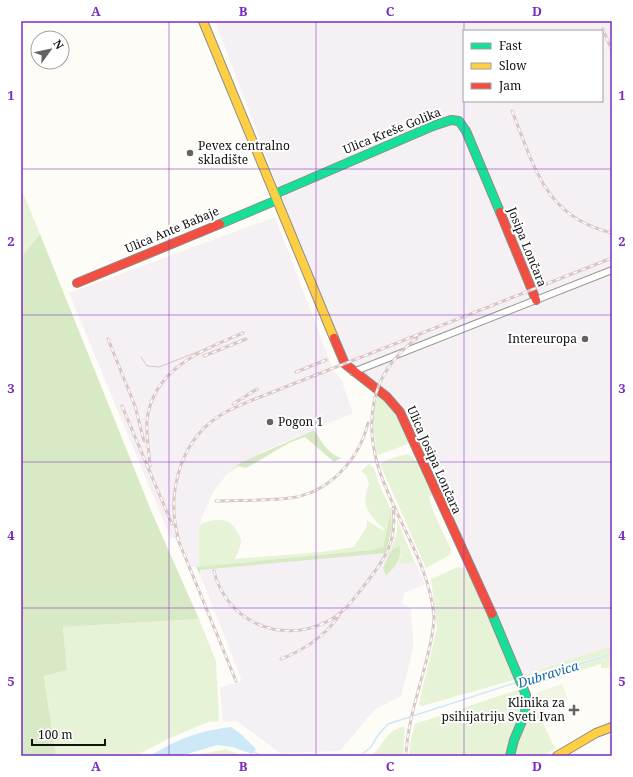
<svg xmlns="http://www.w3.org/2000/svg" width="633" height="777" viewBox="0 0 633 777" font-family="'Noto Serif',serif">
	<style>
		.industrial { fill: #f5f0f3; fill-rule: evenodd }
		.green { fill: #e7f3d7 }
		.forest { fill: #d8eac5 }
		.pitch { fill: #f0f6e1 }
		.water { fill: #cde8f7 }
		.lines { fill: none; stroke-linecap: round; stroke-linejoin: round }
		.stream { stroke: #cde8f7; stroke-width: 1.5 }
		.street-casing { stroke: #979795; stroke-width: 8 }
		.fast-casing { stroke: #8e8d8b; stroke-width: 10 }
		.slow-casing { stroke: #8e8d8b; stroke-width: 10 }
		.jam-casing { stroke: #8e8d8b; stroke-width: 10 }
		.street { stroke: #fffffe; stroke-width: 6 }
		.fast { stroke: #16e098; stroke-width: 8 }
		.slow { stroke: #ffcf43; stroke-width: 8 }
		.jam { stroke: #f24e42; stroke-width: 8 }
		.tram { stroke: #d9c6c7; stroke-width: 1 }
		.rail-casing { stroke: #d9c6c7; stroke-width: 3 }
		.rail { stroke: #fff; stroke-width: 1.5; stroke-dasharray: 4.5; stroke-linecap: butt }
		.grid { fill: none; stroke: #7b2cbf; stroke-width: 1; stroke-opacity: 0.55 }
		.poi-dot { fill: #646362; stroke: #fff; stroke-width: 1.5 }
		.labels { text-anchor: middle; stroke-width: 4; stroke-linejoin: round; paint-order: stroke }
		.street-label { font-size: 12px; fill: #111; stroke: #fff }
		.poi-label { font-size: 12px; fill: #111; stroke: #fff; text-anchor: start }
		.water-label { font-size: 13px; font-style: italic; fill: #1768a6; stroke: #fff }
		.neatline { fill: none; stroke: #7b2cbf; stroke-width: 1.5 }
		.grid-label { font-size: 13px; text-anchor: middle; font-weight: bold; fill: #7b2cbf }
	</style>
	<rect width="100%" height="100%" fill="#fdfcf7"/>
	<path class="industrial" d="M215,21H612V646L523,675L520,674L400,403L344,361ZM464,31H602V101H464Z
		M275,217L334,372L341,379L353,413L268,449L229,471L214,491L203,514L199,529V567H191L179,536L171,539L69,293Z
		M392,552L394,564L416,563L425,584L404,593L402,603L411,609L413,639V649L401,696L375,709L340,751L280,753L237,721L223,722L220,687L240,682L241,678L200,575L199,570Z"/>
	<path class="green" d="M21,188L40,234L21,257Z
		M378,395L397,412L409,440L408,444L378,455L376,453L373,420L374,406Z
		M407,454C422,460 427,481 433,495L429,497L433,511L451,550L450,555L426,568L380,464L386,460Z
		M369,464L374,468L381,489L391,509L383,547L371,550L199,567V529L201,524C214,519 228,516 236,530C238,533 241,537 241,541C241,547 237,553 235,559L321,552L354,547L367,526V520L383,531L384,529C369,514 360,507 369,484L366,475L361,471Z
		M397,519L415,563L398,564L401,554L390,552L397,531Z
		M458,567L464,568L467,572L491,620L517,679L422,706L419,704L437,628L431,579Z
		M199,619L216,661L219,721L208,722L170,738L139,754L56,756L44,675L67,670L63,627Z
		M612,646V653L527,678L524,679L523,675Z
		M608,656H612V663L609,668H601V664L527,687L553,745L556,748L543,756H519L518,754L516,756C514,742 525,721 535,712L525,682Z
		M520,689L525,706L509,742L507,756H409L410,742L415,724Z
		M405,726L403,756H371C385,744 385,731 405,726Z
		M226,749L243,756H199L202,754Z"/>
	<path class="forest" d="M40,234L152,513L199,619L63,627L67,670L44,676L56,756H21V257Z
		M314,430C321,441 328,454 341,458L334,462L305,437C282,444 268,457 246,468L238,466L225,476L240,463Z
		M391,509L392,527L386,553L200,570V575L196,567L371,550L383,547Z
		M399,545C403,560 396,565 386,576L383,568L390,552Z"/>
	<path class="pitch" d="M562,684L567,697L540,707L536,693Z"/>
	<path class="water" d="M231,727L241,734L256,749L252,754L232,747L217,745L181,756H150C178,739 198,731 231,727Z"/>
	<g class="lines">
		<path class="stream" d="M524,681L612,654
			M253,751L261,756
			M360,756L371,747L378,735L388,724L518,682"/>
		<g class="street-casing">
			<path id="street" d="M353,372L612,270"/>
		</g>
		<g class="fast-casing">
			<path id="fast" d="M275,194L433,126L451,120L459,121L466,131L500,212
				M220,224L277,200
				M492,614L526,695L525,714L514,740L510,756"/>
		</g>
		<g class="slow-casing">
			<path id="slow" d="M203,21L334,338
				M557,756L596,733L612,727"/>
		</g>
		<g class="jam-casing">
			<path id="jam" d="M500,212L536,300
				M77,283L220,224
				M334,338L345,364L387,397L400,412L492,614"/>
		</g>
		<use href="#street" class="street"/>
		<use href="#fast" class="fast"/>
		<use href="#slow" class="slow"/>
		<use href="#jam" class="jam"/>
		<path class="tram" d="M141,357L147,366L159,367L210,347"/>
		<g class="rail-casing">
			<path id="rail" d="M603,29L612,51
				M512,111C535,168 545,217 612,233
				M108,339L135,406L144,441
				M204,356L246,339
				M296,372L326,360
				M233,404L257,389
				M122,406L172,524
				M150,466C149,451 146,435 147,420C153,369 202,350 243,333
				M216,501C241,500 266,501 290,498C329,493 359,460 368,423
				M177,537L236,681
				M179,541C166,497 178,443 219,416C230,409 243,404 255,399L612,258
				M214,571C226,621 280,645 326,622C344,614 355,597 367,582C386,557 397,542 393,508
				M281,659C304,650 324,637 339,616
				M406,756C407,724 419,690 427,658C430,645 434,631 434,617C428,541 358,480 374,402C379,376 396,354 417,338"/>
		</g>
		<use href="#rail" class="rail"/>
	</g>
	<path class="grid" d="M169,21V756M316,21V756M464,21V756M21,169H612M21,315H612M21,462H612M21,608H612"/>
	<g class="poi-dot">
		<circle cx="190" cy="153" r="4"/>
		<circle cx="585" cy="339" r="4"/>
		<circle cx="270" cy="422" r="4"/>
		<path d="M572 704h4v4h4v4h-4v4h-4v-4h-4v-4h4z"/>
	</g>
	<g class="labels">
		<g class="street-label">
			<text transform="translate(392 131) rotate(-22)" y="4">Ulica Kreše Golika</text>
			<text transform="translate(172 230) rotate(-23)" y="4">Ulica Ante Babaje</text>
			<text transform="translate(527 247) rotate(68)" y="4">Josipa Lončara</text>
			<text transform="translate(434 460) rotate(66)" y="4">Ulica Josipa Lončara</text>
		</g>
		<g class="poi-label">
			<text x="198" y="150">Pevex centralno<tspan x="198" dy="14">skladište</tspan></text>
			<text x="577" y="343" text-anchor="end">Intereuropa</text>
			<text x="278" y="426">Pogon 1</text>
			<text x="565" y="707" text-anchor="end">Klinika za<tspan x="565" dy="14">psihijatriju Sveti Ivan</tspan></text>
		</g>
		<g class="water-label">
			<text transform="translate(548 674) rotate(-17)" y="5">Dubravica</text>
		</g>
	</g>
	<rect width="633" height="777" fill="none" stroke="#ffffff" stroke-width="44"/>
	<rect x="463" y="30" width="140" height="72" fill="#ffffff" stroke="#a0a0a0"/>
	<rect x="471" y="43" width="20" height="6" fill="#16e098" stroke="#a0a0a0"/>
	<text x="499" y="50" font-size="12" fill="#111111">Fast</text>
	<rect x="471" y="63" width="20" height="6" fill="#ffcf43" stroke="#a0a0a0"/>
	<text x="499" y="70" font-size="12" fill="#111111">Slow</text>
	<rect x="471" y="83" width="20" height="6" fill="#f24e42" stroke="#a0a0a0"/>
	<text x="499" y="90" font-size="12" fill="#111111">Jam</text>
	<g transform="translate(50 50) rotate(57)"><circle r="19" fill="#ffffff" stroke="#a0a0a0"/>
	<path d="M0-3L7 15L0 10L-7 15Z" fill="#646362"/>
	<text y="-6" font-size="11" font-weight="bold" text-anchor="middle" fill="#111111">N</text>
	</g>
	<path d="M32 739v6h73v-6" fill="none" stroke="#111111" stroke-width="2"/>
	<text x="38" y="739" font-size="12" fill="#111111" stroke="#ffffff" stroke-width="3" paint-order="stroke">100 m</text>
	<rect x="22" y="22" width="589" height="733" class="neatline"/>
	<g class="grid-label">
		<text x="96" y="16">A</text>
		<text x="243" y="16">B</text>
		<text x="390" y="16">C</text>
		<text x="537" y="16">D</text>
		<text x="11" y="100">1</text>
		<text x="622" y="100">1</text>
		<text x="11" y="246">2</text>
		<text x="622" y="246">2</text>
		<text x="11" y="393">3</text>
		<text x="622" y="393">3</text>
		<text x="11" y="540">4</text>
		<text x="622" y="540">4</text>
		<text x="11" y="686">5</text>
		<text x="622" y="686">5</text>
		<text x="96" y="771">A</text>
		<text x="243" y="771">B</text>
		<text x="390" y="771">C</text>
		<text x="537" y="771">D</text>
	</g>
</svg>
